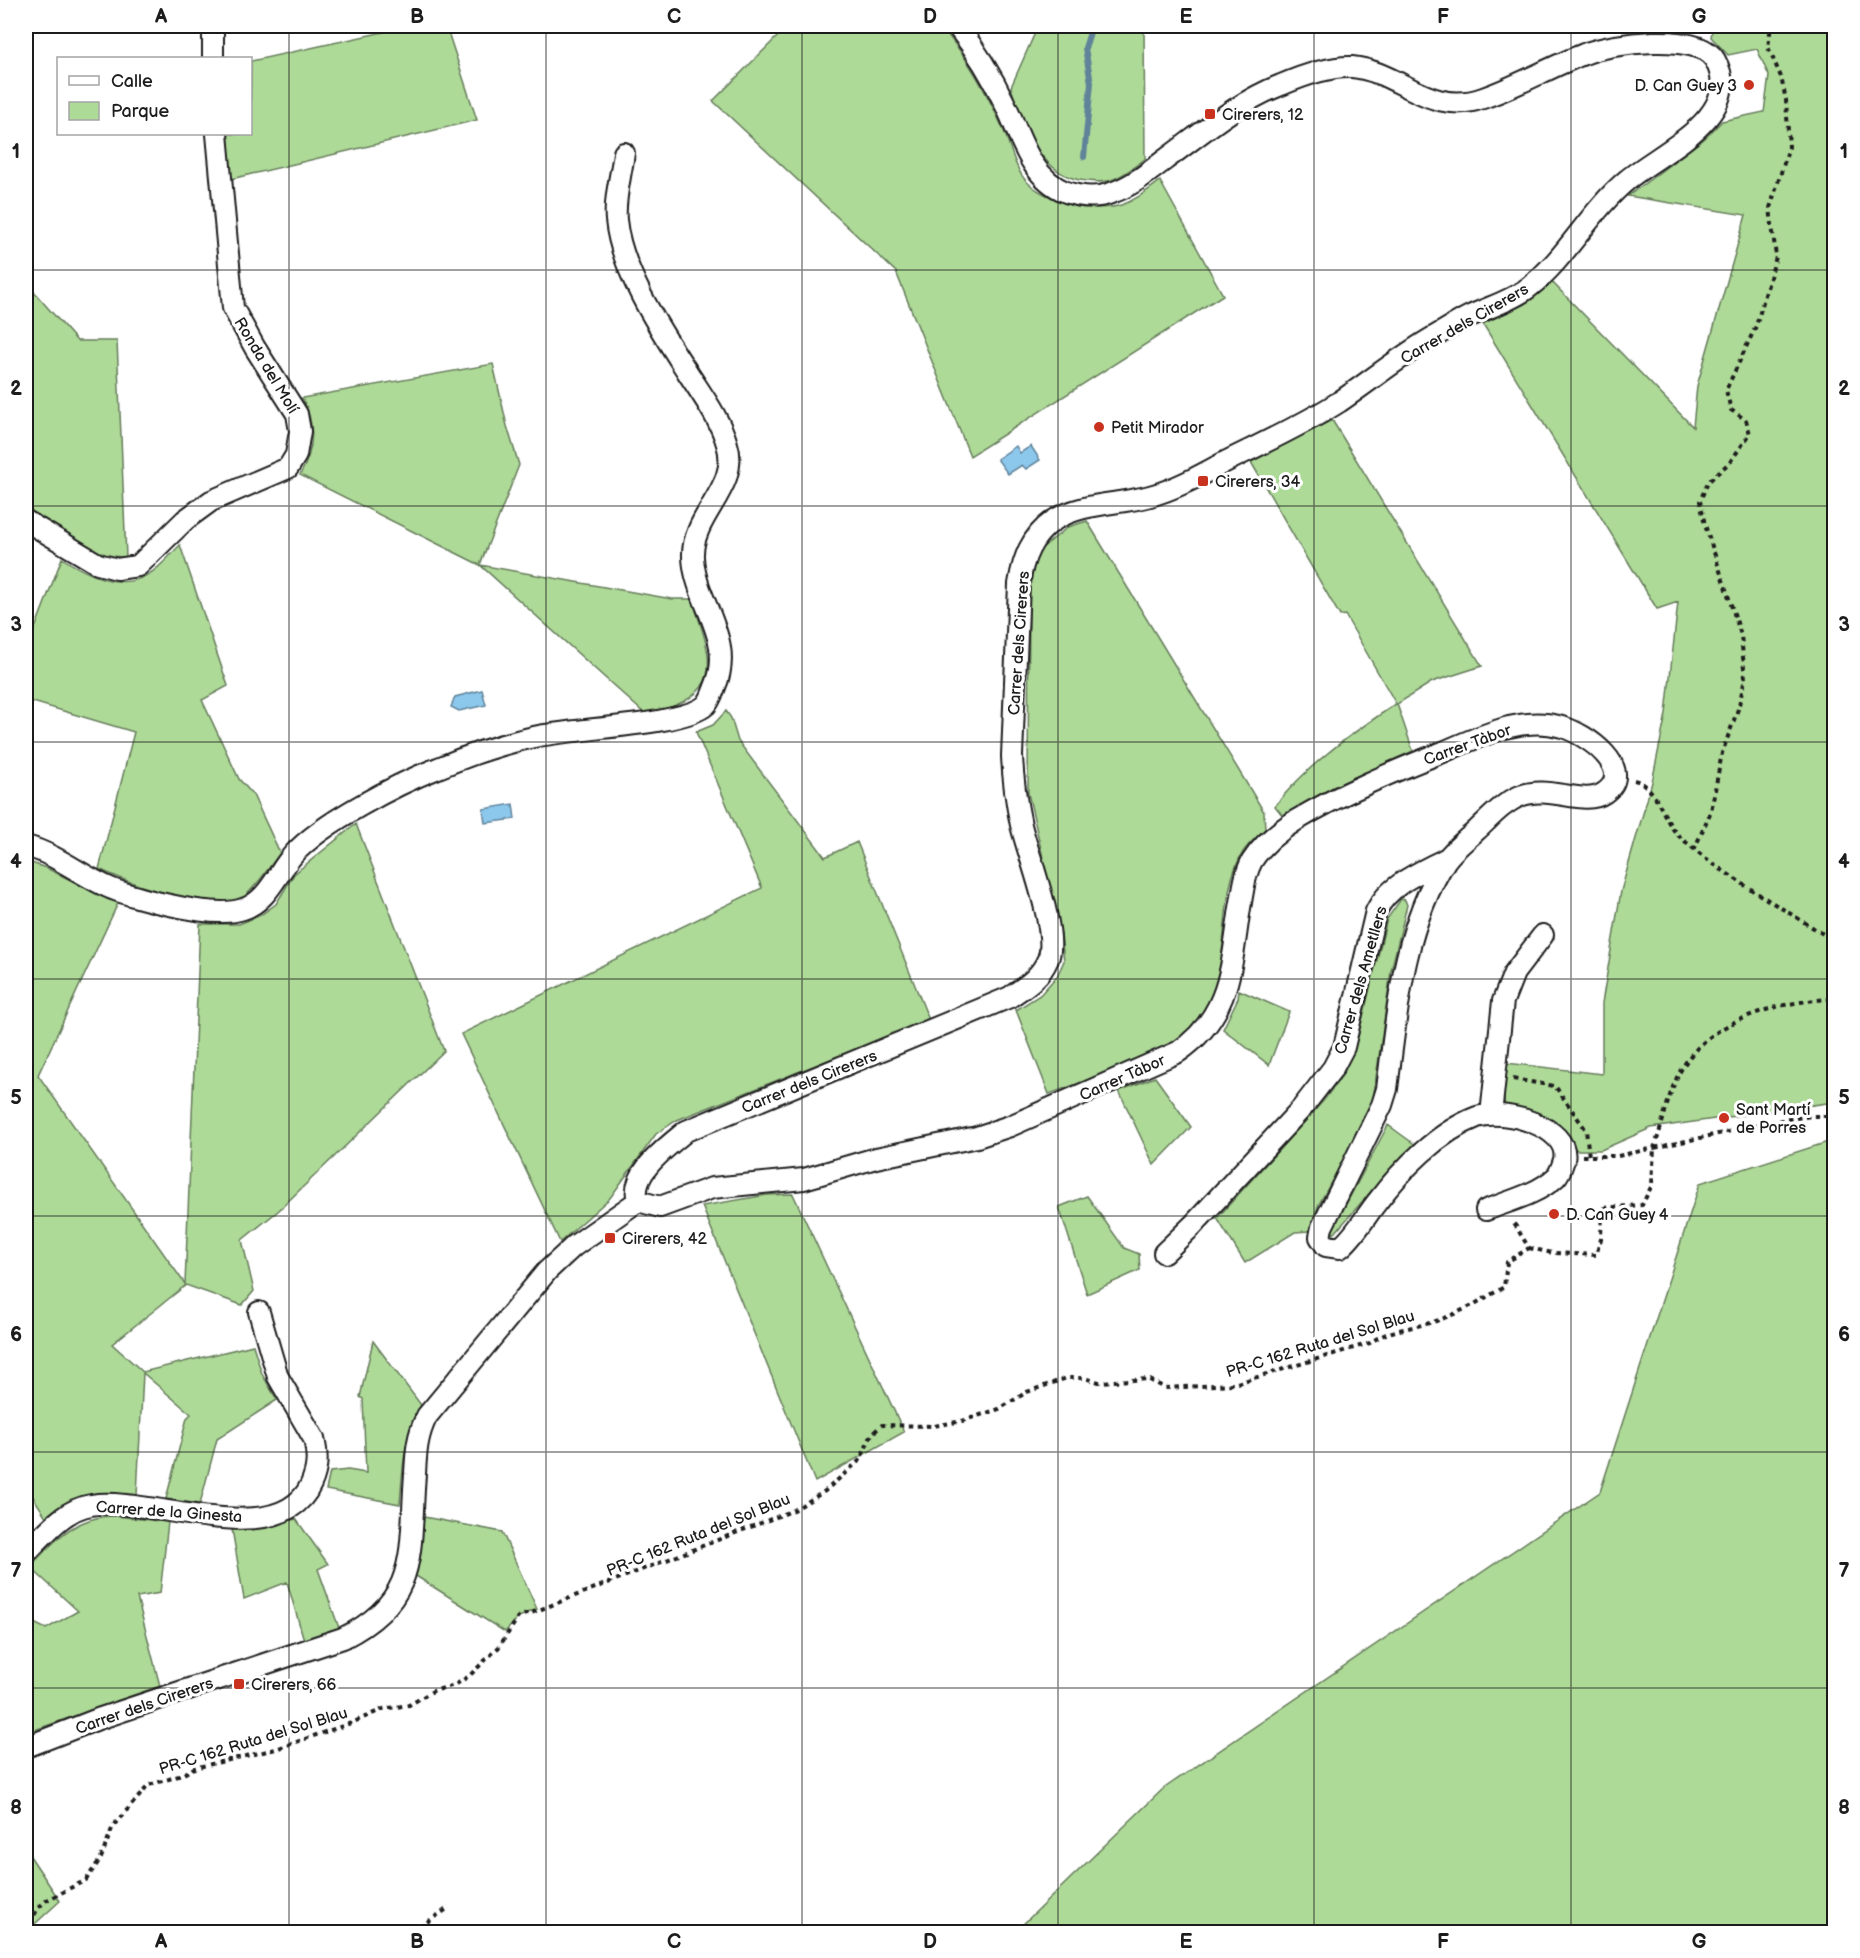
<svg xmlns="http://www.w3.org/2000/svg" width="1860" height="1958" viewBox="0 0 1860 1958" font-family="'Balsamiq Sans',sans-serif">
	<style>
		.green { fill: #aeda98; stroke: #657b5a; stroke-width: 1.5 }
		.water { fill: #8cc7ec; stroke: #5f8399; stroke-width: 1.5 }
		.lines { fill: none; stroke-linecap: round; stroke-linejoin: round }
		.stream { stroke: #5f8399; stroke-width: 6 }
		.minor-casing { stroke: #1c1c1c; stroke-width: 24 }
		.path { stroke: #1c1c1c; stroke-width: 4; stroke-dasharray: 4.5 4.5; stroke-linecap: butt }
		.minor { stroke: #fff; stroke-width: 20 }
		.grid { fill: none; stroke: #1c1c1c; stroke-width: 1.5; stroke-opacity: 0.55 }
		.poi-dot { fill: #c8321e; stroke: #fff; stroke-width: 2 }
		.labels { text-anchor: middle; stroke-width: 6; stroke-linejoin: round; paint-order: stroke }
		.poi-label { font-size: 16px; fill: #1c1c1c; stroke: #fff; text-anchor: start }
		.street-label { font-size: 16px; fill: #1c1c1c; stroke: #fff }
		.neatline { fill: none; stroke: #1c1c1c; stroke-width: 2 }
		.grid-label { font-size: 20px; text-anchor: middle; font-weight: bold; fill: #1c1c1c }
	</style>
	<rect width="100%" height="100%" fill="#fff"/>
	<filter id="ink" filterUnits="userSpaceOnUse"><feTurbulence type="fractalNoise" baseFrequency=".0167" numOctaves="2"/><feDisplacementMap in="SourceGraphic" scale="12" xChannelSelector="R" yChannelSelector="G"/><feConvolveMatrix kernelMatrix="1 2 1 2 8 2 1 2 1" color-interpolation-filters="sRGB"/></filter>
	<g filter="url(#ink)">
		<path class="green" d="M411,26H446L477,120L231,179L228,134H250L251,61Z
			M788,26H940C968,57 987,93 1004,131C1010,145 1013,161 1021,174C1036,200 1094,214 1121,205C1136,200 1148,190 1160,181L1223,295L970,456L896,272L713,101Z
			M1038,26H1144L1145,159C1135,166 1125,175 1114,179C1106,183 1096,182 1087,181C1041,178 1022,125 1011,87Z
			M1713,26H1834V1102L1651,1128L1601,1150H1576C1559,1122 1537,1111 1505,1107L1503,1091L1506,1063L1602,1074V1003L1621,891L1652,782L1666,714L1678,602L1657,609L1483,324L1531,300L1552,282L1693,427L1697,386L1746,215L1628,196L1704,139L1722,121L1764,112L1769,76L1757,49L1728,55L1711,37Z
			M26,283L77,341H117L126,557C87,558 58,524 26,508Z
			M493,364L507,426L519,465L480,565L672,599H692C715,665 725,697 645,714L480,565L300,475C315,449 316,424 302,398Z
			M1332,420L1482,666L1432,682L1397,704L1413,751L1333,787L1283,816L1275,806C1308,764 1352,733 1396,704L1345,615L1340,616L1251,462Z
			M1087,521L1264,812L1265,829C1258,836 1249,843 1243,852C1212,903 1239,981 1190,1029C1165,1055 1086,1080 1049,1094L1016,1010L1040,995L1057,976L1064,961L1061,935L1028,793L1029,592L1035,561L1042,548L1068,527Z
			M180,545L228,686L202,700L239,779L253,795L280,853C269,867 258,885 245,896C220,918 126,882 99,869L134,732L26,700V652L62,558C86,574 122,592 149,574C161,567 171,554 180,545Z
			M726,711L731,718L738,741L825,857L857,842L929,1020L677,1120L656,1134L610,1198L560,1242L461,1034L762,888L696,732L713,725Z
			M356,824L444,1051L278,1211L242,1240L254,1291L242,1305L186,1285L112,1344L143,1372L253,1345L262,1374L277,1400L217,1439L200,1504L166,1499L187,1418L191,1414L143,1373L137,1495C102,1492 75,1494 46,1517L26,1486V861L46,868L118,903L38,1075L185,1284L200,924H239L259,916L276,904L294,874Z
			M1401,899L1405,900L1407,905L1391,971L1373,1099L1363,1125L1319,1204L1309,1231L1295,1232L1245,1263L1217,1218L1324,1100L1344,1073L1358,1037L1387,919Z
			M1239,990L1289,1012L1269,1065L1223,1029L1238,998Z
			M1155,1077L1191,1127L1154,1165L1119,1091Z
			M1388,1125L1417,1146L1386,1174L1334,1234L1332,1231Z
			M1834,1140V1932H1015L1163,1789L1600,1492L1700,1183Z
			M793,1194L904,1432L815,1482L702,1206L767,1195Z
			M1087,1196L1124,1248L1139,1254L1140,1270L1087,1294L1059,1207Z
			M373,1341L421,1405C403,1437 403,1468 400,1504L326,1490L330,1472L348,1470L366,1473L363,1399L360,1397Z
			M115,1516L168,1522L160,1593L137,1597L160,1686L26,1733V1619L46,1629L78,1611L30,1567C55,1540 75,1516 115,1516Z
			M424,1517L502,1532L537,1609L519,1617L505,1632L416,1576Z
			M296,1519L328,1564L318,1569L339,1628L304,1640L287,1582L244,1599L232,1529H248Z
			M26,1850L60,1901L26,1932Z"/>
		<path class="water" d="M1016,446L1020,453L1031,446L1040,460L1026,469L1022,465L1008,474L997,459Z
			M482,690L486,705L459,711L451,707L455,697Z
			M513,804L515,819L485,823L483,809Z"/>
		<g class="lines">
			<path class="stream" d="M1084,157L1091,83L1085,48L1092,26"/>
			<g class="minor-casing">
				<path id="minor" d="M213,26V58
					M26,521L98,564L117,569L138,566L185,520L211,501L288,468L296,455L300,431L297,414L255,348L233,308L217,134
					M26,846C56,854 82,876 110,888C124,894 141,898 156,902C178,907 221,917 243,909C268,901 277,873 293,855C321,823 397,784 438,768C469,755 501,744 534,737C572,728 683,726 706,705C710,701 713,692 715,687C736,639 695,603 693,557C691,515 741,487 727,444C720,419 702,395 688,373C661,331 621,271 616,220C614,199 621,175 624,153
					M1491,1115L1503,1001L1514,973L1543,935
					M638,1201C629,1174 667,1147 686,1131L1010,997C1026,986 1040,978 1048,959C1059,933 1028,855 1021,825C1016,802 1013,779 1012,756L1019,584C1023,558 1031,537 1053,521C1081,502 1118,505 1150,496C1176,489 1201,475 1225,462C1263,443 1303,425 1339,402C1370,381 1398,358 1430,339C1443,332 1456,323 1470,316C1489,307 1511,301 1528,288C1566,259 1589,212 1627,180C1660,152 1746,116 1715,60C1699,31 1610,43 1584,54C1550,67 1518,86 1483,98C1430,117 1399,71 1352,67C1329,66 1302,76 1281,85C1239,101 1202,133 1166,159C1149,172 1131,187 1111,193C1096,199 1081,197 1066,192C1029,177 1021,136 1005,104C992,76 976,50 957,26
					M638,1201L660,1207L712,1188L804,1179L876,1158L977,1137L1010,1126L1178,1052C1231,1016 1231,966 1240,908C1243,893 1244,875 1252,861C1262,845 1279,831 1295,821C1342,793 1392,772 1443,752C1464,743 1486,733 1509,727C1526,723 1545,722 1562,727C1585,733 1638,770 1604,793C1584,807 1548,784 1520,796C1503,803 1490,818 1477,830C1467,839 1454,849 1446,860C1403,928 1397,1011 1387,1089L1382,1105L1322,1227L1320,1237L1326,1246L1340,1248C1355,1236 1365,1217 1377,1202C1402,1169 1438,1132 1477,1117C1502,1108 1571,1126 1564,1160C1562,1166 1560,1173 1556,1177C1538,1194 1509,1201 1486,1210
					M1164,1253L1193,1225L1302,1108L1333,1068L1344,1047L1376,911C1389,884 1421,872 1447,858
					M26,1553C44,1535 64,1509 91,1505C148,1495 280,1554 311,1484C318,1468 318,1456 314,1439L278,1377L259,1312
					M26,1747L98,1719L343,1638C421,1599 409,1551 415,1474C416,1453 417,1435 427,1416L547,1271L574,1246L638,1201"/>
			</g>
			<path class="path" d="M1634,780C1657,785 1662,819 1678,835C1721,875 1785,909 1834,941
				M1694,850L1711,811L1722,753L1738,709L1745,679L1741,635L1705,525L1700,501L1708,482L1730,462L1750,434L1746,420L1731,410L1726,390L1756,326L1776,257L1770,208L1789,147L1786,100L1781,77L1768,47L1771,26
				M1513,1079L1555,1086L1586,1130L1589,1157
				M1582,1156H1618L1654,1148C1665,1120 1668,1087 1686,1062C1715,1018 1785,1000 1834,999
				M1529,1248L1553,1253L1596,1255L1601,1239L1602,1208L1642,1205L1652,1185L1654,1148L1782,1120L1812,1116H1834
				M26,1931L38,1908L47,1900L86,1880L101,1858L113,1826L149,1785L182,1775L194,1768L276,1749L354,1722L383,1709L409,1705L433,1691L455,1685L469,1676L499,1647L519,1616L534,1612L794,1510L825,1491L860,1460L872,1434L882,1425L934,1426L962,1421L999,1409L1027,1392L1067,1378H1084L1099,1382L1148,1379L1165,1388L1234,1384L1370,1343C1390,1328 1413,1329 1436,1321C1460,1313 1482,1300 1504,1287L1507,1262L1529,1248L1515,1225L1511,1222
				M412,1932L447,1909"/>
			<use href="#minor" class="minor"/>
		</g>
	</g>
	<path class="grid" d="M289,26V1932M546,26V1932M802,26V1932M1058,26V1932M1314,26V1932M1571,26V1932M26,270H1834M26,506H1834M26,742H1834M26,979H1834M26,1216H1834M26,1452H1834M26,1688H1834"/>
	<g class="poi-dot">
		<circle cx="1749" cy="85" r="6"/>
		<rect x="1204" y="108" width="12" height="12" rx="3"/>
		<circle cx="1099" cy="427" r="6"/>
		<rect x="1197" y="475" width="12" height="12" rx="3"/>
		<circle cx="1724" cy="1118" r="6"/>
		<circle cx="1554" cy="1214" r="6"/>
		<rect x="604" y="1232" width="12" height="12" rx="3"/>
		<rect x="233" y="1678" width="12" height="12" rx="3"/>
	</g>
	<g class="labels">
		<g class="poi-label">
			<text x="1737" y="91" text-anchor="end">D. Can Guey 3</text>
			<text x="1222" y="120">Cirerers, 12</text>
			<text x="1111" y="433">Petit Mirador</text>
			<text x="1215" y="487">Cirerers, 34</text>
			<text x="1736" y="1115">Sant Martí<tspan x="1736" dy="18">de Porres</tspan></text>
			<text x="1566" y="1220">D. Can Guey 4</text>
			<text x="622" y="1244">Cirerers, 42</text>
			<text x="251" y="1690">Cirerers, 66</text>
		</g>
		<g class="street-label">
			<text transform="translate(1464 323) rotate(-30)" y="6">Carrer dels Cirerers</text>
			<text transform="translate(267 365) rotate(59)" y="6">Ronda del Molí</text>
			<text transform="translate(1018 643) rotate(-86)" y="6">Carrer dels Cirerers</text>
			<text transform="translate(1467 744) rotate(-20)" y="6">Carrer Tàbor</text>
			<text transform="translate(1360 980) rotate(-74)" y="6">Carrer dels Ametllers</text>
			<text transform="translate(1122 1077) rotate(-24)" y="6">Carrer Tàbor</text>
			<text transform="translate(809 1081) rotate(-22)" y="6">Carrer dels Cirerers</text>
			<text transform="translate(1320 1343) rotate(-17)" y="6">PR-C 162 Ruta del Sol Blau</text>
			<text transform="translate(169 1511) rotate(4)" y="6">Carrer de la Ginesta</text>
			<text transform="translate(698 1534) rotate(-22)" y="6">PR-C 162 Ruta del Sol Blau</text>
			<text transform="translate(144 1705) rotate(-19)" y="6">Carrer dels Cirerers</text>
			<text transform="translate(253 1740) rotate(-17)" y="6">PR-C 162 Ruta del Sol Blau</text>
		</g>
	</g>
	<rect width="1860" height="1958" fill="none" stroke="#fff" stroke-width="66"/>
	<rect x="57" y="57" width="195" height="78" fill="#ffffff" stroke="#a4a4a4" stroke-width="1.5"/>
	<rect x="69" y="76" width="30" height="9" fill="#ffffff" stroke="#a4a4a4" stroke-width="1.5"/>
	<text x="111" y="87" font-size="18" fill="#1c1c1c">Calle</text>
	<rect x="69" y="102" width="30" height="18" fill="#aeda98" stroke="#a4a4a4" stroke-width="1.5"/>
	<text x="111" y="117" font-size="18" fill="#1c1c1c">Parque</text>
	<rect x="33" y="33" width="1794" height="1892" class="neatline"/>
	<g class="grid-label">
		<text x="161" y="23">A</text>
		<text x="417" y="23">B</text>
		<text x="674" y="23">C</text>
		<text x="930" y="23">D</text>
		<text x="1186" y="23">E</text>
		<text x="1443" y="23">F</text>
		<text x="1699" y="23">G</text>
		<text x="16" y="158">1</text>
		<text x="1844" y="158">1</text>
		<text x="16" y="395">2</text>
		<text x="1844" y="395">2</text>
		<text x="16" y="631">3</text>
		<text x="1844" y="631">3</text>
		<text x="16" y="868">4</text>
		<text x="1844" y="868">4</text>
		<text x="16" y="1104">5</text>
		<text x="1844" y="1104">5</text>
		<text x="16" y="1341">6</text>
		<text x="1844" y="1341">6</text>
		<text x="16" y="1577">7</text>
		<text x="1844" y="1577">7</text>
		<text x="16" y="1814">8</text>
		<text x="1844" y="1814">8</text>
		<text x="161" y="1948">A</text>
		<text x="417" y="1948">B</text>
		<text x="674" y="1948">C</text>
		<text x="930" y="1948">D</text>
		<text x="1186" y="1948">E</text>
		<text x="1443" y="1948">F</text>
		<text x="1699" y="1948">G</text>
	</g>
</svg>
